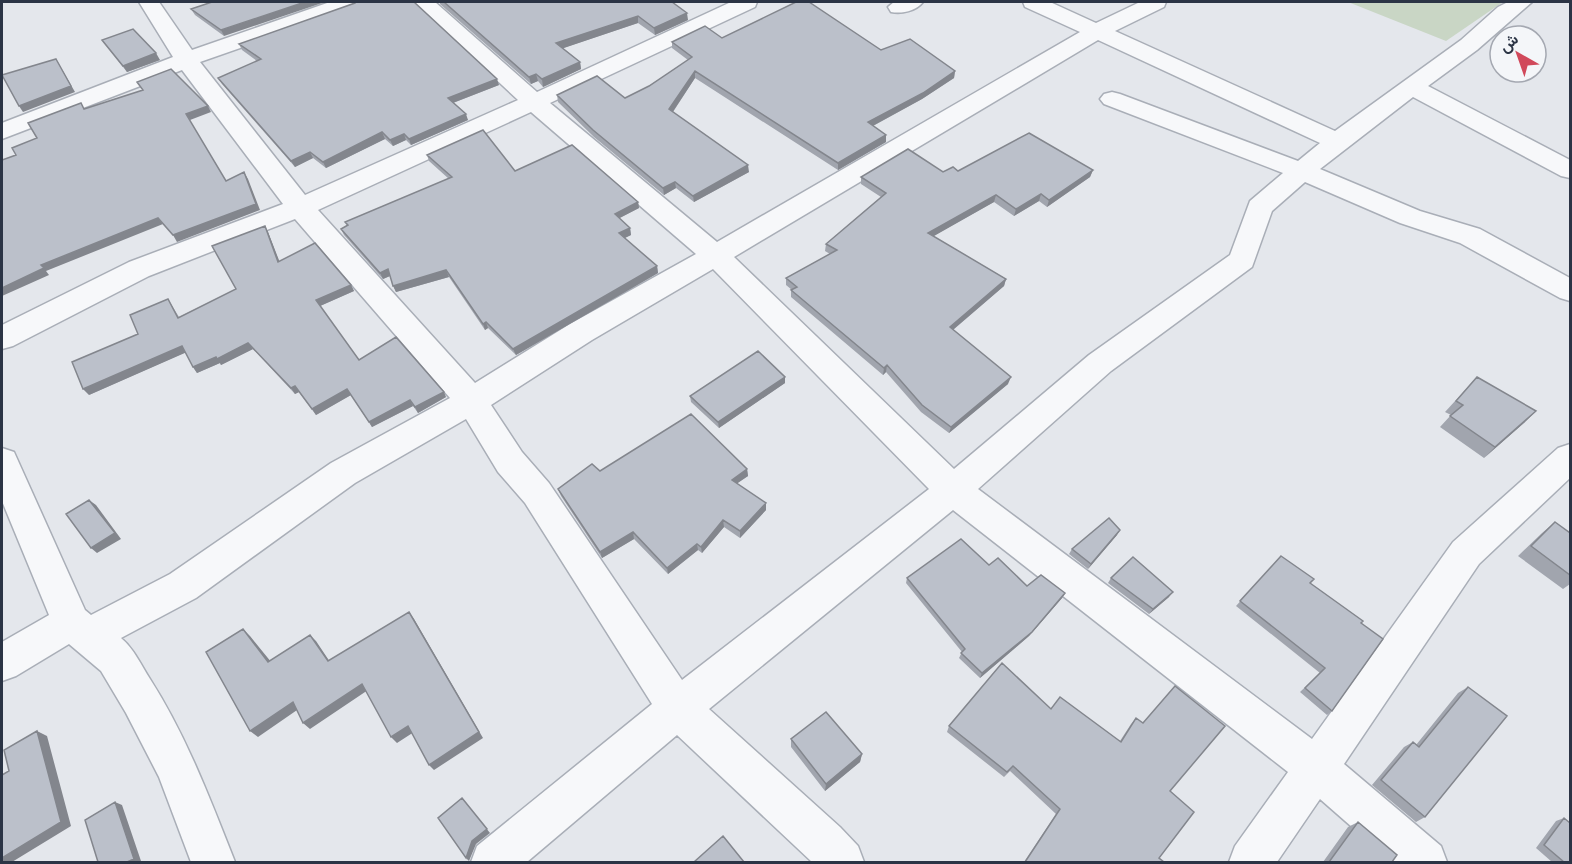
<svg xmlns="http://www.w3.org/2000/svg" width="1572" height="864" viewBox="0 0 1572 864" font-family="'Alegreya Sans',Vazirmatn,sans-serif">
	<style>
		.green { fill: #c9d6c5 }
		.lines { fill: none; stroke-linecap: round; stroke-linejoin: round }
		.minor-casing { stroke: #a9aeb7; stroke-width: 3 }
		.minor { fill: #f7f8fa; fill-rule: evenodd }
		.wall { fill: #a1a5ae }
		.shaded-wall { fill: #83868d }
		.building { fill: #bbc0ca; stroke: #83868d; stroke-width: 1.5 }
	</style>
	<rect width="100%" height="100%" fill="#e4e7ec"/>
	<path class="green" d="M1348,2H1503L1446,41Z"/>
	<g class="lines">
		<g class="minor-casing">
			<path id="minor" d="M139,2H159L192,50L330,2H359L357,7L200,62L305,195L518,100L413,2H435L537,92L731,2H757L755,7L550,103L717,242L1080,32L1025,7L1023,2H1050L1096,23L1140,2H1166L1164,7L1115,31L1335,131L1461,40L1498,7L1508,2H1532L1477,50L1428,86L1570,160V178L1561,176L1413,97L1320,169L1420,211L1480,229L1570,278V301L1560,298L1460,243L1400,223L1305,182L1272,211L1252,267L1111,371L978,489L1312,739L1453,542L1558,448L1570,444V478L1479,564L1344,764L1441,846L1447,862H1392L1320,799L1277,862H1229L1235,846L1288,772L953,510L709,709L840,827L858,846L864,862H812L677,735L527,862H471L477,846L652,704L525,503L498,472L466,419L355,483L196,598L121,638C134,649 141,665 150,679C187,737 210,799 235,862H191L159,777L126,713L101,671L69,644L16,676L2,681V642L49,615L2,501V448L14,452L85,610L91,615L170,574L331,463L450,398L295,219L149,276L13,346L2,349V325L129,262L283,204L182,70L2,139V123L173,57ZM1098,40L1320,143L1298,161L1120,94L1112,92L1104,94L1100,99L1104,104L1283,173L1250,201L1230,255L1089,355L954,469L734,257ZM531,112L696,254L570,324L475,383L318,210ZM713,269L929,489L682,680L549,483L522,452L491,405L592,340Z
				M894,2H923C916,11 902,14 891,12L888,7Z"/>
		</g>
		<use href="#minor" class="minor"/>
	</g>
	<path class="wall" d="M212,2L224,36L195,15L191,9Z
		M440,2H672L688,20L655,35L638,23L563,48L580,62L581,69L543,87L538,81L531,84L440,4Z
		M355,3L499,85L453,103L468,120L411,145L406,140L393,146L385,139L326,168L313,158L295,167L222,84L218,78L257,61L242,50L239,44Z
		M722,38L881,50L955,71L954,78L922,99L873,126L886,135V142L838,170L695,78L673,112L749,172L694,202L676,188L664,195L594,137L558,102L557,95L625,98L649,86L688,60L672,48V42Z
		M102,40L160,60L127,72Z
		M427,155L515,171L638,202L639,208L619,218L630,228L631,235L624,238L657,266L658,273L516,355L488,328L485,330L449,277L396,292L390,276L383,279L344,235L341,229L347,226L345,222L449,179L429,161Z
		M1093,170L1090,177L1047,207L1039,201L1014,216L994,202L933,236L1006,279L1004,286L953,330L1008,384L949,433L921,412L886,372L883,375L791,297V290H792L786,285V278L830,254L825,251L826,244L881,197L861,184V177L958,171Z
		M265,226L268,232L279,261L351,285L354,291L320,306L359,360L446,397L418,413L413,406L372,427L351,395L316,415L299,392L295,394L253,349L221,365L220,363L197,373L193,367L186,352L89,395L138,334L168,299L179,317L236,289Z
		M785,377V383L719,428L691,402L690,396Z
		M1477,377L1525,422L1484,458L1440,427L1451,415L1445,412Z
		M747,469L748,476L737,483L766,510L740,538L724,527L702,553L698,550L668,574L634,539L602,558L561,496L558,489L600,471Z
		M1555,522L1570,533V584L1563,589L1518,556L1542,533Z
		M1117,535L1088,569L1069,554L1072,549Z
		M1281,556L1310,583L1361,623L1332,711L1327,715L1300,692L1320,673L1236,606Z
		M989,565L1027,586L1065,593L1062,598L1029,636L980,678L959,658L962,652L906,583L907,578Z
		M1111,578L1169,597L1149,614L1108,583Z
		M1468,687L1425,817L1416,822L1372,785L1404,747L1413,742L1416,745L1458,693Z
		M1051,709L1120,741L1131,724L1136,718L1170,791L1159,858L1164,862H1024L1056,814L1010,771L1004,777L947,732L949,726Z
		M791,739L862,754L860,762L825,791L791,747Z
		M1564,818L1570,862H1552L1536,848L1556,821Z
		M1358,822L1392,862H1323L1348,827Z"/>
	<path class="shaded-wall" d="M305,2H325L224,36L221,30Z
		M687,13L688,20L655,35L654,28Z
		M638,16V23L558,50L556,43Z
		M156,53L160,60L127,72L123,66Z
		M56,59L75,92L23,112L19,106Z
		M580,62L581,69L543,87L542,79Z
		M695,71V78L670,116L669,109Z
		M955,71L954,78L922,99L867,129L868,122Z
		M536,74L538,81L531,84L529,77Z
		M497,79L499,85L450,104L448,98Z
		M208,106L211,112L190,120L186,114Z
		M466,114L468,120L411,145L409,139Z
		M382,132L385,139L326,168L323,162Z
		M404,134L406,140L393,146L390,140Z
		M886,135V142L838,170V163Z
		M310,152L313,158L295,167L291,161Z
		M748,165L749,172L694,202L693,196Z
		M1093,170L1090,177L1047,207L1049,200Z
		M244,172L248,179L260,210L177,242L173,235Z
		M675,182L676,188L664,195L663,188Z
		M1041,194L1039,201L1014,216L1016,209Z
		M996,195L994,202L927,240L928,233Z
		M638,202L639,208L616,220L615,214Z
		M158,218L163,224L46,271L49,275L2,296V288L41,265Z
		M265,226L268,232L282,268L278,262Z
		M630,228L631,235L621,240L619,233Z
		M657,266L658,273L516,355L513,349Z
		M388,269L390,276L383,279L380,273Z
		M446,270L449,277L396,292L393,286Z
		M1006,279L1004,286L948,334L950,327Z
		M351,285L354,291L320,306L316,300Z
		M486,322L488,328L485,330L483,324Z
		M248,343L253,349L221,365L220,363L197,373L193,367Z
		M182,346L187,352L89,395L83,389Z
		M887,365L886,372L883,375L884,368Z
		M785,377V383L719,428L718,422Z
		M1011,377L1008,384L949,433L951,427Z
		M295,386L299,392L295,394L291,388Z
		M347,389L351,395L316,415L312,409Z
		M444,392L446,397L418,413L415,407Z
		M410,400L413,406L372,427L369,422Z
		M1536,411L1525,422L1484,458L1495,447Z
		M747,469L748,476L732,487V480Z
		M89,500L96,505L121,539L97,553L91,548Z
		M766,503V510L740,538V531Z
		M723,520L724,527L702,553L701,547Z
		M1120,530L1117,535L1088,569L1091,564Z
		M633,532L634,539L602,558L600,552Z
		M697,544L698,550L668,574L667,568Z
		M1173,592L1169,597L1149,614L1153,609Z
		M1065,593L1062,598L1029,636L980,678L982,673Z
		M409,612L414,619L483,738L434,770L429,765Z
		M243,629L250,636L276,668L268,662Z
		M310,635L316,641L334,668L328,661Z
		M362,684L368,690L310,729L303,723Z
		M293,702L300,708L258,737L250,731Z
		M408,726L414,732L397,743L391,737Z
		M37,731L47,736L71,826L12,862H2V858Z
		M862,754L860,762L825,791L826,784Z
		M462,798L490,833L476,844L469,861L466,858Z
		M115,802L122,805L141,861L139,862H127Z"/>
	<path class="building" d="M212,2H305L221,30L191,9Z
		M356,2H414L497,79L448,98L466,114L409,139L404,134L390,140L382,132L323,162L310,152L291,161L218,78L261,59L239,44L355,3Z
		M444,2H672L687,13L654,28L638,16L556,43L580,62L542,79L536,74L529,77Z
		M796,2H809L881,50L910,39L955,71L923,93L868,122L886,135L838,163L695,71L669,109L748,165L693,196L675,182L663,188L593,130L557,95L597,76L625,98L649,86L692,57L672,42L705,26L722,38Z
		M133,29L156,53L123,66L102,40Z
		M56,59L71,86L19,106L2,75Z
		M171,69L208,106L186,114L226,181L244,172L256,204L173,235L158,218L41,265L44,268L2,288V160L16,155L12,148L37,138L28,123L81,103L84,109L143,90L137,82Z
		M483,130L515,171L572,145L638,202L615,214L630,228L619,233L657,266L513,349L486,322L483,324L446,270L393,286L388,269L380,273L341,229L348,225L345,222L452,177L427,155Z
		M1029,133L1093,170L1049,200L1041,194L1016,209L996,195L928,233L1006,279L950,327L1011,377L951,427L922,405L887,365L884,368L791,290L797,287L786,278L837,250L826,244L886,193L861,177L908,149L943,172L953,167L958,171Z
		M265,226L278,262L315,243L351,285L316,300L359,360L396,337L444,392L415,407L410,400L369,422L347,389L312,409L295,386L291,388L248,343L217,359L216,357L193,367L182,346L83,389L72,362L138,334L130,315L168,299L178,318L236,289L212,246Z
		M758,351L785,377L718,422L690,396Z
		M1477,377L1536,411L1495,447L1450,416L1463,405L1456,401Z
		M691,414L747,469L732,480L766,503L740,531L723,520L701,547L697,544L667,568L633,532L600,552L558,489L592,464L600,471Z
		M89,500L115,533L91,548L66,514Z
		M1109,518L1120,530L1091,564L1072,549Z
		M1555,522L1570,533V575L1531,546Z
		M961,539L989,565L998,558L1027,586L1041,575L1065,593L1032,632L982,673L961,653L965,649L907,578Z
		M1281,556L1314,579L1310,583L1363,621L1361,623L1383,639L1332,711L1305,688L1325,668L1240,601Z
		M1133,557L1173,592L1153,609L1111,578Z
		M409,612L479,732L429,765L408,726L391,737L362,684L303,723L293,702L250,731L206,652L243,629L268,662L310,635L328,661Z
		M1002,663L1051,709L1060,697L1121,742L1136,718L1143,723L1175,686L1225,726L1170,791L1194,812L1159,858L1164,862H1025L1060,809L1013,766L1007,772L949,726Z
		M1468,687L1507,716L1425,817L1381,780L1413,742L1419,747Z
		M826,712L862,754L826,784L791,739Z
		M37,731L61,822L2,858V775L9,771L4,750Z
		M462,798L487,829L472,841L466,858L438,818Z
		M115,802L134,859L127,862H98L85,820Z
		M1564,818L1570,823V862H1564L1544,845Z
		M1358,822L1397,855L1392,862H1329Z
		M723,836L744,862H694Z"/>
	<rect width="1572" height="864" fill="none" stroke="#2b3445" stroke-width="6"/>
	<g transform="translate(1518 54) rotate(320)"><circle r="28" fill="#f4f6f9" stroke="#a4a8b1" stroke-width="1.5"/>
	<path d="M0-4.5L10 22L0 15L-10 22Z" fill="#d1495b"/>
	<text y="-9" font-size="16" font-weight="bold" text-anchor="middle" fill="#2b3445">ش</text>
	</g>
</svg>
